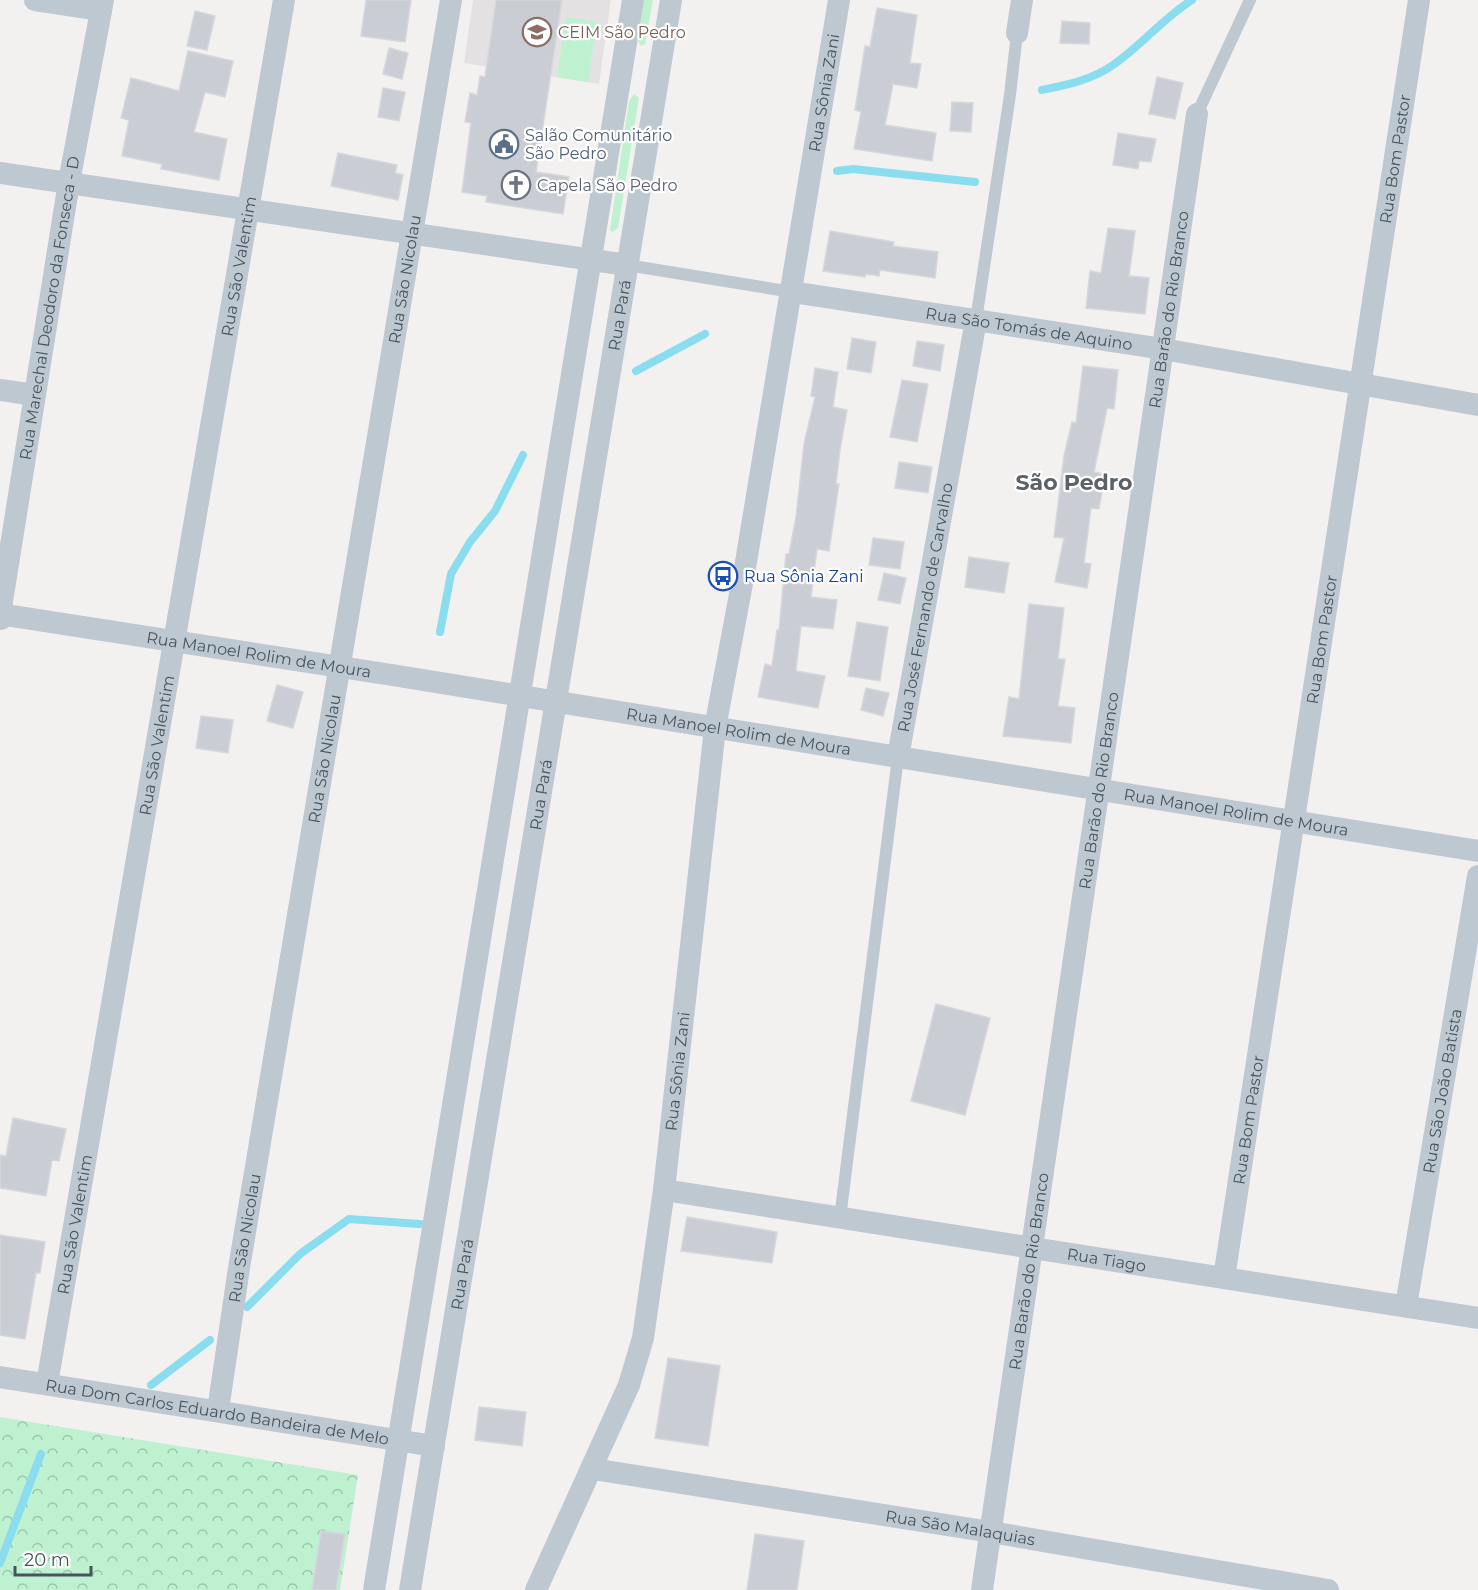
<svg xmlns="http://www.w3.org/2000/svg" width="1478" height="1590" viewBox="0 0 1478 1590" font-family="Montserrat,sans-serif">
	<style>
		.education { fill: #e4e1e2 }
		.green { fill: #bef1d0 }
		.park { fill: url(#park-crowns) }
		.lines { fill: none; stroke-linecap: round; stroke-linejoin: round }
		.stream { stroke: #8addef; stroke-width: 8 }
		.building { fill: #cacdd3; stroke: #d4d7dc; stroke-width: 1.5 }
		.service { stroke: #bec8d0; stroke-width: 12 }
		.minor { stroke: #bec8d0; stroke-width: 22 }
		.tertiary { stroke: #bec8d0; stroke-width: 28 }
		.labels { text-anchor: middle; stroke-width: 4.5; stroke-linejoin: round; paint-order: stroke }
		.education-label { font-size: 16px; fill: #785e54; stroke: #fff; text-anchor: start }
		.street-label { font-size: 16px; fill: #47545f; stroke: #fff }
		.service-label { font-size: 16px; fill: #4e5e75; stroke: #fff; text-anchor: start }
		.worship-label { font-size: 16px; fill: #5b616d; stroke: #fff; text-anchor: start }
		.transit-label { font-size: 16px; fill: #164399; stroke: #fff; text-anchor: start }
		.district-label { font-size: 22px; font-weight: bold; fill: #5c6166; stroke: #fff }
	</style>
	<defs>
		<pattern id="park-crowns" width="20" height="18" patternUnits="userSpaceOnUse" patternTransform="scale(1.5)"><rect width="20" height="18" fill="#bef1d0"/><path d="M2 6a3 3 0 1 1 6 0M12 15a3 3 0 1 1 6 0" fill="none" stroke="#9cc6ac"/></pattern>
	</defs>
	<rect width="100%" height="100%" fill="#f3f0f0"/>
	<path class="education" d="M473,0H611L599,84L464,63Z"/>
	<path class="green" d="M644,0H653L645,44L641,46L638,41Z
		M566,17L597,22L588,82L557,77Z
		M634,94L639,98L618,228L612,232L610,230L629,101Z"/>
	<path class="park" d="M0,1417L358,1475L340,1590H0Z"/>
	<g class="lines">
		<path class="stream" d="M1042,90C1066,85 1092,80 1113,65C1141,46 1163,18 1192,0
			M837,171L853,169L975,182
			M636,371L705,334
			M440,632L451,574L470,542L495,511L523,455
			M247,1307L300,1254L349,1219L420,1224
			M151,1385L210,1340
			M0,1563L41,1454"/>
	</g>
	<path class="building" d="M366,0H411L405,42L361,36Z
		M496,0H562L536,172L569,177L563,214L486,202L487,196L462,192L471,123L465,122L470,93L477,95L480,76L485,77Z
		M877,8L917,15L910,63L921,64L917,88L893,84L885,125L936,133L932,161L854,149L861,112L855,110L865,46L870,47Z
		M195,11L215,16L207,50L187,46Z
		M1062,21L1090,23L1089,44L1060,43Z
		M389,48L408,53L402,79L383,74Z
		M188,51L233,61L225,97L205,92L194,132L227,139L219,180L161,169L162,164L122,156L129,120L121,118L131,78L179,91Z
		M1157,77L1183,83L1175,119L1149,114Z
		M383,88L405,92L399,121L378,117Z
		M952,102L973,103L971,132L950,131Z
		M1118,133L1156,139L1151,162L1139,161L1138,169L1113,165Z
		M338,153L397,165L395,173L403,175L398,200L331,186Z
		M1108,228L1135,231L1129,276L1149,278L1145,314L1086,308L1090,271L1101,273Z
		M830,231L894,242L893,246L938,252L935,278L880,270L879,276L866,274L865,277L823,271Z
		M852,338L876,342L871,373L847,369Z
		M917,341L944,345L940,371L913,366Z
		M1083,366L1118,370L1114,409L1107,408L1094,472L1105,474L1099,509L1091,508L1084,563L1091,564L1087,588L1055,582L1064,538L1054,537L1064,456L1072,422L1076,423Z
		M815,368L838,372L833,407L847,410L840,450L836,484H839L829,551L817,549L811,597L837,600L833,629L801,626L796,671L825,676L818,708L758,697L765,664L772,666L777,630H779L786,554H789L796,517L804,444L815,397L811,396Z
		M902,380L928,384L917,442L890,437Z
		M899,462L932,467L928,493L895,488Z
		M873,538L904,542L900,569L869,565Z
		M969,557L1009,563L1004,593L965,587Z
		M884,573L906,578L900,604L878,600Z
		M1029,604L1064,608L1058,659H1065L1058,706L1075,708L1071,743L1003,736L1009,697L1019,699Z
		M857,622L888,627L880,681L848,676Z
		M277,685L303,692L293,728L267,721Z
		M866,688L889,693L883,716L861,710Z
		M201,716L233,720L228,753L196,748Z
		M936,1004L990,1018L965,1115L911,1101Z
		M13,1118L66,1129L59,1161L52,1160L46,1196L0,1188V1155L6,1156Z
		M687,1217L777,1232L772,1263L681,1251Z
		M0,1235L45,1242L40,1273H36L25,1339L0,1335Z
		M668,1358L720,1366L708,1446L655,1438Z
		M479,1407L526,1412L522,1446L475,1440Z
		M321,1531L345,1534L336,1590H312Z
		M755,1534L804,1541L797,1590H747Z"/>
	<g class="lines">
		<path class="service" d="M1197,114L1250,0
			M627,265L792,292
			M976,320L1010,95L1017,33
			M840,1218L898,757"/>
		<g class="minor">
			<path d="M35,0L101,10"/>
			<path d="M1017,33L1022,0"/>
			<path d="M0,173L627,265"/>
			<path id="s1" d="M792,292L1163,349L1478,405"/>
			<path d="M0,390L35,395"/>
			<path id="s2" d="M0,614L392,675L1478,851"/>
			<path id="s3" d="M0,614L69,182L103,0"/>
			<path id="s4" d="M898,757L976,320"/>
			<path id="s5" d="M664,1190L1478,1318"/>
			<path id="s6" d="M1224,1278L1419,0"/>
			<path id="s7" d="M1406,1306L1478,876"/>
			<path id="s8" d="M0,1377L434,1446"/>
			<path id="s9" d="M47,1384L284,0"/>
			<path id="s10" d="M218,1410L239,1268L451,0"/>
			<path id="s11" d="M593,1469L991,1532L1328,1590"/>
			<path d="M374,1590L633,0"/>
			<path id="s12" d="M410,1590L671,0"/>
			<path id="s13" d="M536,1590L629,1385L643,1338L664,1190L715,728L746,562L839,0"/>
			<path id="s14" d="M982,1590L1197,114"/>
		</g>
		<path class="tertiary" d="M0,616V614"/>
	</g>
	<defs>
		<g id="school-ring" transform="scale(1.5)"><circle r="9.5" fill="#fff" stroke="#8d6e63" stroke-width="1.5"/><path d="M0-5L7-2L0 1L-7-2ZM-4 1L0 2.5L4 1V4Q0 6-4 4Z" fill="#8d6e63"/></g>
		<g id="civic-ring" transform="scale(1.5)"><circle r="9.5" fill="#fff" stroke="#5c6f8a" stroke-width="1.5"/><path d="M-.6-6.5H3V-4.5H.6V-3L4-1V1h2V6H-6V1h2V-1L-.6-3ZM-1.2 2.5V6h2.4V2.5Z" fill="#5c6f8a"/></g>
		<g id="church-ring" transform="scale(1.5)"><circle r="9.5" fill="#fff" stroke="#6b7280" stroke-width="1.5"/><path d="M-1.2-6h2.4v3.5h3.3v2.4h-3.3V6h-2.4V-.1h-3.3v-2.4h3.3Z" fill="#6b7280"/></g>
		<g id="bus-ring" transform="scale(1.5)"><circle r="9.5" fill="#fff" stroke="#1a4fb4" stroke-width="1.5"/><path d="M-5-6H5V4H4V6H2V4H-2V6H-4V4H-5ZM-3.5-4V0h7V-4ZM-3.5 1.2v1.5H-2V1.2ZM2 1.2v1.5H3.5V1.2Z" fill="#1a4fb4"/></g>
	</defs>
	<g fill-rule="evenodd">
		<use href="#school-ring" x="537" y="32"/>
		<use href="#civic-ring" x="504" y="144"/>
		<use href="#church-ring" x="516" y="185"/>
		<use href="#bus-ring" x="723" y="576"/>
	</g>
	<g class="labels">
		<g class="education-label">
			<text x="558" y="38">CEIM São Pedro</text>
		</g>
		<g class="street-label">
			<text dy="6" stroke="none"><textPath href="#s13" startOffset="1533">Rua Sônia Zani</textPath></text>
			<text dy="6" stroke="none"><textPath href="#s6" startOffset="1132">Rua Bom Pastor</textPath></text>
			<text dy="6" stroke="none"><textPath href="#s9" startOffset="1134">Rua São Valentim</textPath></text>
			<text dy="6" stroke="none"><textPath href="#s10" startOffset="1146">Rua São Nicolau</textPath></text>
			<text dy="6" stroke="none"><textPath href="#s3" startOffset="310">Rua Marechal Deodoro da Fonseca - D</textPath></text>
			<text dy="6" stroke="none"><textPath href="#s14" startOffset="1294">Rua Barão do Rio Branco</textPath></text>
			<text dy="6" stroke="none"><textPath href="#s12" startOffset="1292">Rua Pará</textPath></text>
			<text dy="6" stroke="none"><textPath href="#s1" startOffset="240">Rua São Tomás de Aquino</textPath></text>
			<text dy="6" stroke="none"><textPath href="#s4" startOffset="152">Rua José Fernando de Carvalho</textPath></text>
			<text dy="6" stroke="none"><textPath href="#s6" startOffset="646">Rua Bom Pastor</textPath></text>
			<text dy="6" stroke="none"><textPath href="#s2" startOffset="262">Rua Manoel Rolim de Moura</textPath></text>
			<text dy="6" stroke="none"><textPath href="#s2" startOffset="748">Rua Manoel Rolim de Moura</textPath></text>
			<text dy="6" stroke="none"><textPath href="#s9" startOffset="648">Rua São Valentim</textPath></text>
			<text dy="6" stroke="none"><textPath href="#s10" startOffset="660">Rua São Nicolau</textPath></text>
			<text dy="6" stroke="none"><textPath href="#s14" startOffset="808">Rua Barão do Rio Branco</textPath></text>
			<text dy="6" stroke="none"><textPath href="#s12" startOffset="806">Rua Pará</textPath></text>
			<text dy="6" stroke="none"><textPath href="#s2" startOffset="1252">Rua Manoel Rolim de Moura</textPath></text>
			<text dy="6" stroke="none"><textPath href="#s13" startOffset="543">Rua Sônia Zani</textPath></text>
			<text dy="6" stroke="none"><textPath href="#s7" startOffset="218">Rua São João Batista</textPath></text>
			<text dy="6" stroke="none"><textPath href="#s6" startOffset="160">Rua Bom Pastor</textPath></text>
			<text dy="6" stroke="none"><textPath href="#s9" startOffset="162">Rua São Valentim</textPath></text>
			<text dy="6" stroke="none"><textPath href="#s10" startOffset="174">Rua São Nicolau</textPath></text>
			<text dy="6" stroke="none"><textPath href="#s5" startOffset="448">Rua Tiago</textPath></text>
			<text dy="6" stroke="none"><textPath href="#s14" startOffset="322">Rua Barão do Rio Branco</textPath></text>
			<text dy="6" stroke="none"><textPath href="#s12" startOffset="320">Rua Pará</textPath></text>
			<text dy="6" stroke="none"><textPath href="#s8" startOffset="220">Rua Dom Carlos Eduardo Bandeira de Melo</textPath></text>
			<text dy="6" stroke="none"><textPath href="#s11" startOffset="372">Rua São Malaquias</textPath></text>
		</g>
		<g class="service-label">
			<text x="525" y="141">Salão Comunitário<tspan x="525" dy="18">São Pedro</tspan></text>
		</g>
		<g class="worship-label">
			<text x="537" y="191">Capela São Pedro</text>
		</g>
		<g class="transit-label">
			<text x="744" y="582">Rua Sônia Zani</text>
		</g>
		<g class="district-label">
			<text x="1074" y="490">São Pedro</text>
		</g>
	</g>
	<path d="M15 1566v9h76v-9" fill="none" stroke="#47545f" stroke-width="3"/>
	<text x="24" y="1566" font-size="18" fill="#47545f" stroke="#ffffff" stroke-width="4.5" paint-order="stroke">20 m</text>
</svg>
